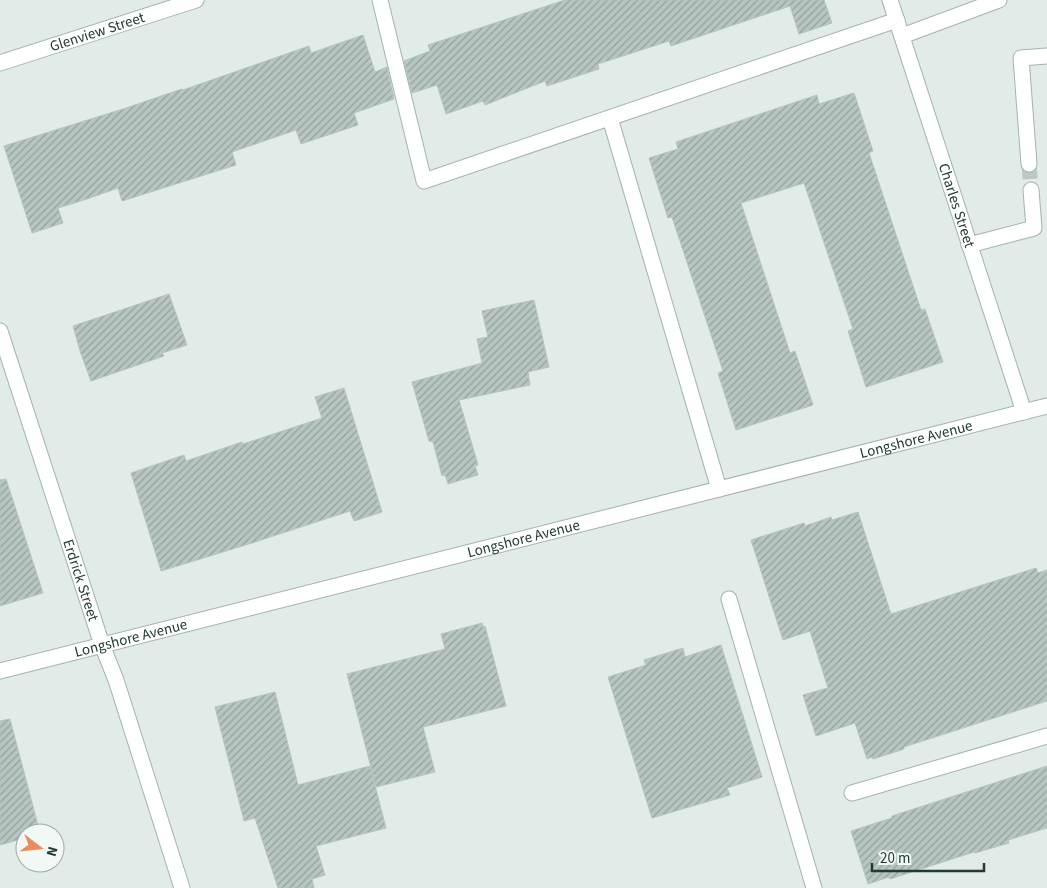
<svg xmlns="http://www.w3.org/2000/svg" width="1047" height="888" viewBox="0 0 1047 888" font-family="'Source Sans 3',sans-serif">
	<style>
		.building { fill: url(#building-hatch); stroke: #b4c4bf }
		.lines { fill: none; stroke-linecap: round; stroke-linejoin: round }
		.minor-tunnel { stroke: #bbc8c4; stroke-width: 15; stroke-dasharray: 15 8; stroke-linecap: butt }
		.minor-casing { stroke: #a4b3ae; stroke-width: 17 }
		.minor { stroke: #fff; stroke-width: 15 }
		.labels { text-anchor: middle; stroke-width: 4.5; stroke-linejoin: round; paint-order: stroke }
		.street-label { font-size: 15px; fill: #223b36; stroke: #f2f8f5 }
	</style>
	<defs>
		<pattern id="building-hatch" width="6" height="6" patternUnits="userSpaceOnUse" patternTransform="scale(1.25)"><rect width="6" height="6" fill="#b7c6c1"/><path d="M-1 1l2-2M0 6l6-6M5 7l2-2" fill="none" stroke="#94a29e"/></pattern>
	</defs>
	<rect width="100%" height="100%" fill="#e1ebe7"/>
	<path class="building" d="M565,0H824L832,23L799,34L790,6L671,46L669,41L598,64L599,69L547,86L545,81L485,105L483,101L446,114L437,85L412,93L404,61L430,51L428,45Z
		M363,35L375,72L387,67L394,99L354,113L358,125L301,144L296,130L232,152L236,165L122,201L118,188L87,199L58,208L63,223L32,233L4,146L123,109L182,89L183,90L309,46L311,53Z
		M854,93L873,151L869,153L921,310L925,309L943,362L866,387L848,331L853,329L804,183L741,203L790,353L795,351L813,405L736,430L718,373L723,371L672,217L668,218L649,158L678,149L676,142L817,95L819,104Z
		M169,294L187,345L162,353L164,356L91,381L81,354L73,326Z
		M534,300L549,367L528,372L530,385L459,400L478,465L475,466L478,475L448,484L445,475L442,476L433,442L429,441L412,382L482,363L477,339L488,337L482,311Z
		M344,388L382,512L354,521L350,511L252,543L161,571L131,473L184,455L186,461L242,442L243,444L322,418L315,397Z
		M6,479L43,593L0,606V480Z
		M858,512L891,614L1036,568L1038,573L1047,570V701L904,747V749L873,759L872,757L867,759L855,723L816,736L803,695L828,688L810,631L783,640L751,540L804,523L805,526L831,517L832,520Z
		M482,623L483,627L485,626L506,706L423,727L435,772L376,787L347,674L445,649L441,634Z
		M721,645L762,777L727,788L730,795L652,818L608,677L646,665L644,660L683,648L685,657Z
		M275,692L298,785L370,766L386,828L316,846L325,875L312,879L314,888H278L255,818L244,821L215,707Z
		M10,719L40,833H25V838L0,845V721Z
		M1047,766V828L1008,840L1009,843L975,853L974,852L890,879L889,877L868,884L851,831L892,818V816Z"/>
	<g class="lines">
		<path class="minor-tunnel" d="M1029,164L1031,190"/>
		<g class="minor-casing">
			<g id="minor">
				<path d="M380,0L424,181L897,20"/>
				<path id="s1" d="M890,0L1024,412"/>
				<path d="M902,36L999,0"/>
				<path id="s2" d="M0,63L196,0"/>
				<path d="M610,118L719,489"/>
				<path d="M1029,164L1021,58L1047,56"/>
				<path d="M969,245L1034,228L1031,190"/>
				<path id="s3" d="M0,331L102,645L116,680L182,888"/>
				<path d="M729,599L814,888"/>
				<path id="s4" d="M0,671L1047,406"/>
				<path d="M852,793L1047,736"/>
			</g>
		</g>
		<use href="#minor" class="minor"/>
	</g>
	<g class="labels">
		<g class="street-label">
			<text dy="5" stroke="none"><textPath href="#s2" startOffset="102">Glenview Street</textPath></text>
			<text dy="5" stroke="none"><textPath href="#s1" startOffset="216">Charles Street</textPath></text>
			<text dy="5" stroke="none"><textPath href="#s4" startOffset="945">Longshore Avenue</textPath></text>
			<text dy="5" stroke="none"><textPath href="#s4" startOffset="540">Longshore Avenue</textPath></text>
			<text dy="5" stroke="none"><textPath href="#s3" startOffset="262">Erdrick Street</textPath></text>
			<text dy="5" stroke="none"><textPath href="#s4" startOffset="135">Longshore Avenue</textPath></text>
		</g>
	</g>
	<g transform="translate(40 848) rotate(106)"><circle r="24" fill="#f2f8f5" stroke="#9faca9"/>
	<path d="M0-4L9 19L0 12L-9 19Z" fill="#eb8c5f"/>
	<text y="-8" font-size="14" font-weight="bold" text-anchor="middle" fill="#223b36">N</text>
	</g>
	<path d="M872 863v8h112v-8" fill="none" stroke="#223b36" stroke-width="2.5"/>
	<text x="880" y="863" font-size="15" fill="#223b36" stroke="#f2f8f5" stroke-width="4" paint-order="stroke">20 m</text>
</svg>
